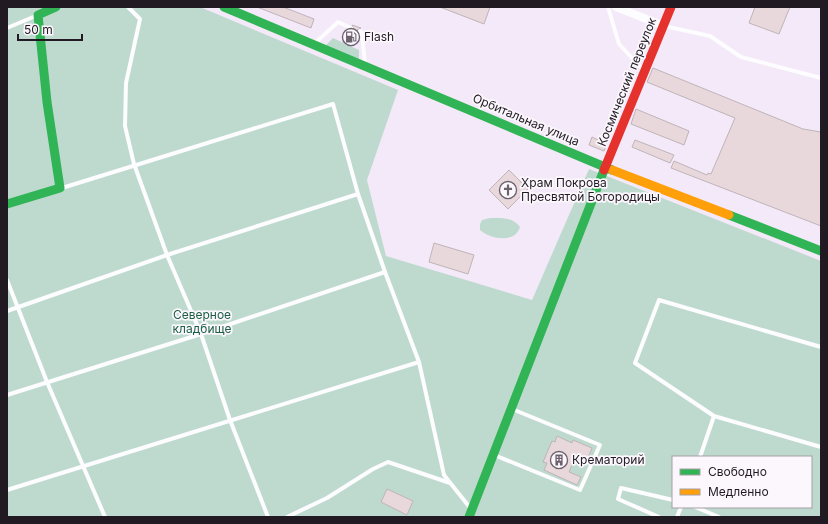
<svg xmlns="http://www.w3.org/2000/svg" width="828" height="524" viewBox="0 0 828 524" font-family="Inter,sans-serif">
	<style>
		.green { fill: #bedacf; fill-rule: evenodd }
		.building { fill: #e8d8dc; stroke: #bfb4b8 }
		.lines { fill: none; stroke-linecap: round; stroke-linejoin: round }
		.lane { stroke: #fdfcfe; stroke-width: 4 }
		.street { stroke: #fdfcfe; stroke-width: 8 }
		.fast { stroke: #30b455; stroke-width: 9 }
		.slow { stroke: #ff9f0a; stroke-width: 9 }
		.jam { stroke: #e5322d; stroke-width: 9 }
		.labels { text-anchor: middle; stroke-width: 3.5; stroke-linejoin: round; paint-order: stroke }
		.poi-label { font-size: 12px; fill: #211a23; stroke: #fbf7fc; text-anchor: start }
		.street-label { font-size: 12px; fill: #211a23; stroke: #fbf7fc }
		.park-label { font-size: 12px; fill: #1a5f42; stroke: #fbf7fc }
	</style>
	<rect width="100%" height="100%" fill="#f4e9f8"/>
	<path class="green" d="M7,7H200L398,90L367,180L386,256L532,300L589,169L821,261V517H7ZM673,457H811V507H673Z
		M333,38L359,50V61L324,47Z
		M490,218C502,218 513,217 520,227C515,244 490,239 480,230V224L482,220Z"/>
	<path class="building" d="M257,7H283L314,19L311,28Z
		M440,7H490L484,24Z
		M755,7H790L779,34L749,23Z
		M352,25L361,28L357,30L358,34L352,46L343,42L349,31L354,30Z
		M653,68L803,129L821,132V226L671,168L674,161L707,175L708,173L711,174L735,118L647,82Z
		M636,109L689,131L684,145L631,124Z
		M592,137L607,144L604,151L589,145Z
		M635,140L674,155L670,163L632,147Z
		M509,170L528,189L508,209L489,190Z
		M434,243L474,255L468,274L429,262Z
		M557,436L572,443L573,440L592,448L586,463L575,458L569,472L581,477L577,485L544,470L547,463L543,462L552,441L555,442Z
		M387,489L413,501L407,515L381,502Z"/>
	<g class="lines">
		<path class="lane" d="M128,7L140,19L126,83L125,126L134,164L167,255L201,334L230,420L268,517
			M608,7L619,44L644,71
			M664,26L710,36L741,57L821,78
			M7,28L38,15
			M360,31L362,33L365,65
			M314,44L338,22L351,28
			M62,188L333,104L358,194L385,272L419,362L444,475L471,509
			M7,280L47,382L105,517
			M7,311L167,255L358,194
			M821,347L659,300L635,363L714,416L821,447
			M7,395L201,334L385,272
			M494,455L580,490L600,445L512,409
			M700,457L714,416
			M7,490L419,362
			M695,507L719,517
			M287,517L327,498L373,469L388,462L450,483
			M659,517L618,499L621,488L673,500
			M677,517L681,507"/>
		<path class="street" d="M616,7L664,26"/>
		<path class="fast" d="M224,7L612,170
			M7,204L60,188L47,102L38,15L56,7
			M729,215L821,251
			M469,517L604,170"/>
		<path class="slow" d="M612,170L729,215"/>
		<path class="jam" d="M604,170L671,7"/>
	</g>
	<defs>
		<g id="fuel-ring" transform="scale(0.9)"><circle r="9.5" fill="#fbf7fc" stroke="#6b626e" stroke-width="1.5"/><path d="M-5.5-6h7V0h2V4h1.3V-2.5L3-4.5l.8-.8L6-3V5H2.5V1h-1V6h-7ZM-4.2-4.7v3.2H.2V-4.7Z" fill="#6b626e"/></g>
		<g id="church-ring" transform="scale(0.9)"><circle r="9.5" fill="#fbf7fc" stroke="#6b626e" stroke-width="1.5"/><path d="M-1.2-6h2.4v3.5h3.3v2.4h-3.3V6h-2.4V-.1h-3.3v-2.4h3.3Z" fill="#6b626e"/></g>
		<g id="building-ring" transform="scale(0.9)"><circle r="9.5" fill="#fbf7fc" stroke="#6b626e" stroke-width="1.5"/><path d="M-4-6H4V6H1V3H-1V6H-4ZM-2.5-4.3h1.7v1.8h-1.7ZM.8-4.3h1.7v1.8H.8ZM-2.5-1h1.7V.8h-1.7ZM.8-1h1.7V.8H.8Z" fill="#6b626e"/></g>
	</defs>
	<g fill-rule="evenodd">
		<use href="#fuel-ring" x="351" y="37"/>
		<use href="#church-ring" x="508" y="190"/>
		<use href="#building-ring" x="559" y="460"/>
	</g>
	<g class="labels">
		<g class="poi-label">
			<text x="364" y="41">Flash</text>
			<text x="521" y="187">Храм Покрова<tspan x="521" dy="14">Пресвятой Богородицы</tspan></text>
			<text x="572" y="464">Крематорий</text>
		</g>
		<g class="street-label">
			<text transform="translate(627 82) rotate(-68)" y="4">Космический переулок</text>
			<text transform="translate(526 120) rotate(23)" y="4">Орбитальная улица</text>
		</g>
		<g class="park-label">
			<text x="202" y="319">Северное<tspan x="202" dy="14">кладбище</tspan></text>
		</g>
	</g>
	<rect width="828" height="524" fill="none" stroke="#211a23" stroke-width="16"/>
	<rect x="672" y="456" width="140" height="52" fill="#fbf7fc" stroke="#a49fa5"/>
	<rect x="680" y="469" width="20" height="6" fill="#30b455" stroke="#a49fa5"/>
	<text x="708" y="476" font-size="12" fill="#211a23">Свободно</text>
	<rect x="680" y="489" width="20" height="6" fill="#ff9f0a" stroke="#a49fa5"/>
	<text x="708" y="496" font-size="12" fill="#211a23">Медленно</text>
	<path d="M18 34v6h64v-6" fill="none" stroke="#211a23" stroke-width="2"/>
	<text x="24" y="34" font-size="12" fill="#211a23" stroke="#fbf7fc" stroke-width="3" paint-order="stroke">50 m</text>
</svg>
